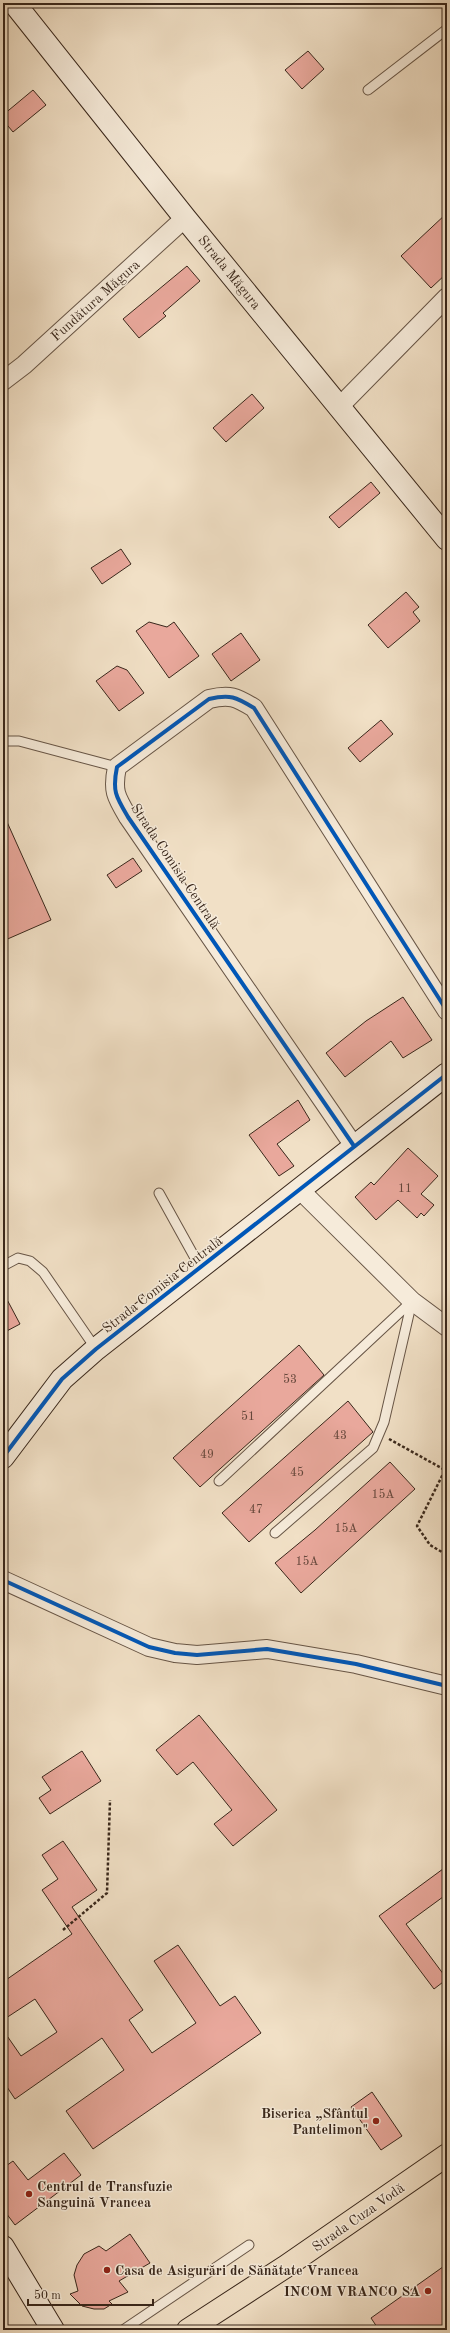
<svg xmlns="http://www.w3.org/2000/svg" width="450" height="2333" viewBox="0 0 450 2333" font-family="'Old Standard TT',serif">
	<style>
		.building { fill: #e9a89c; stroke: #39271b }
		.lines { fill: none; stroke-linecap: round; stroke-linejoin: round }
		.lane-casing { stroke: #675546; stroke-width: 11 }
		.street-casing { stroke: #675546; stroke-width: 20 }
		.secondary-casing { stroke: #39271b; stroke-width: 24 }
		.primary-casing { stroke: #39271b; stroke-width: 24 }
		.path { stroke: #39271b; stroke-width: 2.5; stroke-dasharray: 3 2; stroke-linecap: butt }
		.lane { stroke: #f6ebda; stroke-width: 9 }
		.street { stroke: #f6ebda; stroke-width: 18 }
		.secondary { stroke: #f6ebda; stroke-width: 22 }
		.primary { stroke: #f1e0c6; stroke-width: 22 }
		.cycleway-casing { stroke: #f6ebda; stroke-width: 6 }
		.cycleway { stroke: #0057b8; stroke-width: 4 }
		.poi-dot { fill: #8f2418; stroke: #f6ebda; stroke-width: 1.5 }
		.labels { text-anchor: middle; stroke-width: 3; stroke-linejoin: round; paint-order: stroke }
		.number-label { font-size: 12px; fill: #65473b }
		.street-label { font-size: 14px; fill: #39271b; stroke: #f6ebda }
		.poi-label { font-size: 14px; font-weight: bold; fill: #39271b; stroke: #f6ebda; text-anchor: end }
	</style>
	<rect width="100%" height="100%" fill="#f1e0c6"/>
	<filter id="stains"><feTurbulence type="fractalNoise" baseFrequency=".005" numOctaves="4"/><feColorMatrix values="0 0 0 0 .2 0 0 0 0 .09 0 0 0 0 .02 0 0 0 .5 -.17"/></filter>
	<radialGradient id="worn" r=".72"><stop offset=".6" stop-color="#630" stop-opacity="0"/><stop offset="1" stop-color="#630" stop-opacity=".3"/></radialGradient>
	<path class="building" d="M308,51L324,69L302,89L285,70Z
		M33,90L46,105L13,132L3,120V115Z
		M447,213V273L431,288L401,256Z
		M187,266L200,281L163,313L166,316L139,338L123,319Z
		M252,394L264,408L226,442L213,428Z
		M371,482L380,493L339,528L329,517Z
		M121,549L131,564L102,584L91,568Z
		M406,592L419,607L413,612L420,621L388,648L368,625Z
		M149,622L167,627L174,622L199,656L169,678L136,631Z
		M241,633L260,660L231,681L212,654Z
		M117,666L127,670L144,693L119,711L96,681Z
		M381,720L393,734L360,762L348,748Z
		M3,813L51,920L3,941Z
		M133,858L142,871L116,888L107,875Z
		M403,997L432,1040L403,1058L391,1041L345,1077L326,1053L366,1021Z
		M298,1100L310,1120L277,1144L294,1166L279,1176L249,1135Z
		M408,1148L438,1176L421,1194L434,1205L424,1216L421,1213L417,1218L398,1200L376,1220L355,1197L371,1182L374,1185Z
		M3,1292L20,1324L3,1333Z
		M299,1345L324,1375L200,1487L173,1458Z
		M348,1401L373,1432L249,1542L222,1513Z
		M390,1462L415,1489L301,1593L275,1563L315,1530Z
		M199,1715L277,1810L233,1846L214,1824L232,1810L193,1762L177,1775L156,1750Z
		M82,1751L101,1781L50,1814L39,1798L51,1790L42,1777Z
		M63,1841L97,1890L72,1907L143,2010L129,2020L152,2053L196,2023L154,1961L178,1945L220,2006L235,1996L261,2033L93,2149L66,2111L124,2070L102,2038L15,2099L3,2081V2030L21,2056L57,2032L35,1999L3,2020V1982L72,1934L42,1890L58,1879L42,1855Z
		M447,1866V1894L406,1924L447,1979L434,1989L379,1916Z
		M372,2092L402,2136L381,2150L351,2107Z
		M64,2153L81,2175L15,2225L3,2209V2168L13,2161L28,2180Z
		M130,2234L150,2263L119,2281L128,2292L109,2301L112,2304L104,2309H94L82,2306L70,2294L78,2291L74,2275L77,2265L84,2254L99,2246L106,2251Z
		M447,2264V2330H379L371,2318Z"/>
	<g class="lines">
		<g class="lane-casing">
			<path id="lane" d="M368,90L447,29
				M3,741H19L117,767
				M159,1193L200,1267
				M3,1266L18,1258L30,1261L43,1272L96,1349
				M219,1481L412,1301
				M275,1533L373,1448L384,1422L412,1301
				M123,2330L249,2245"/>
		</g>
		<g class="street-casing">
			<path id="street" d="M3,381L24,365L185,218
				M340,406L447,297
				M354,1146L128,817C116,797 112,791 117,767L209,699C230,694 236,697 254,708L447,1011
				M300,1190L412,1301L447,1327
				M3,1580L149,1647L175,1653L197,1655L267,1649L356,1664L447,1686"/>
		</g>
		<g class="secondary-casing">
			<path id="secondary" d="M14,3L185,218L447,539
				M3,1457L62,1379L96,1349L447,1074
				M3,2247L53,2330"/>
		</g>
		<g class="primary-casing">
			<path id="primary" d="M188,2330L285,2267L447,2155"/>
		</g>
		<path class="path" d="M389,1439L445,1470L417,1526L430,1545L447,1555
			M63,1930L107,1893L110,1800"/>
		<use href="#lane" class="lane"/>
		<use href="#street" class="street"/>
		<use href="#secondary" class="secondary"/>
		<use href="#primary" class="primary"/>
		<g class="cycleway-casing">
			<path id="cycleway" d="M354,1146L128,817C116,797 112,791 117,767L209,699C230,694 236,697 254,708L447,1011
				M3,1457L62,1379L96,1349L447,1074
				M3,1580L149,1647L175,1653L197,1655L267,1649L356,1664L447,1686"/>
		</g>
		<use href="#cycleway" class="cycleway"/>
	</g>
	<g class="poi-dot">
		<circle cx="376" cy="2121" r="4"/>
		<circle cx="29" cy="2194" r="4"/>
		<circle cx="107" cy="2270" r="4"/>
		<circle cx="428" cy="2291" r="4"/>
	</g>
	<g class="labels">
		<g class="number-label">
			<text x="405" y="1192">11</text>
			<text x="290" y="1383">53</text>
			<text x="248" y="1420">51</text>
			<text x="340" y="1439">43</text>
			<text x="207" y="1458">49</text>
			<text x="297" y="1476">45</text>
			<text x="383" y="1498">15A</text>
			<text x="256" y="1513">47</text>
			<text x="346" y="1532">15A</text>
			<text x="307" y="1565">15A</text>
		</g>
		<g class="street-label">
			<text transform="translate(230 272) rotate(51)" y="5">Strada Măgura</text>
			<text transform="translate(95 300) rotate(-42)" y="5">Fundătura Măgura</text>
			<text transform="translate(176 866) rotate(56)" y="5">Strada Comisia Centrală</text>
			<text transform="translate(162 1284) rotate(-38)" y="5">Strada Comisia Centrală</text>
			<text transform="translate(358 2217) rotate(-35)" y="5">Strada Cuza Vodă</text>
		</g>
		<g class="poi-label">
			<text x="368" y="2118">Biserica „Sfântul<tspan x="368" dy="16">Pantelimon"</tspan></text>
			<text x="37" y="2191" text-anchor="start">Centrul de Transfuzie<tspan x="37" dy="16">Sanguină Vrancea</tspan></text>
			<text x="115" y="2275" text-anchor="start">Casa de Asigurări de Sănătate Vrancea</text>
			<text x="420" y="2296">INCOM VRANCO SA</text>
		</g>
	</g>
	<rect width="450" height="2333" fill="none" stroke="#f1e0c6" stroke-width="16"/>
	<rect x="4" y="4" width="442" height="2325" fill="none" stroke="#39271b" stroke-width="2"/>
	<rect x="8" y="8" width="434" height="2317" fill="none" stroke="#39271b"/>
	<path d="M28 2299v6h125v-6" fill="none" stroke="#39271b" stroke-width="2"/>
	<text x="34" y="2299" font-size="12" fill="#39271b" stroke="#f6ebda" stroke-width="3" paint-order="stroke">50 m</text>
	<rect width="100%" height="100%" filter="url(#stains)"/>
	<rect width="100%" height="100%" fill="url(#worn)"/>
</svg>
